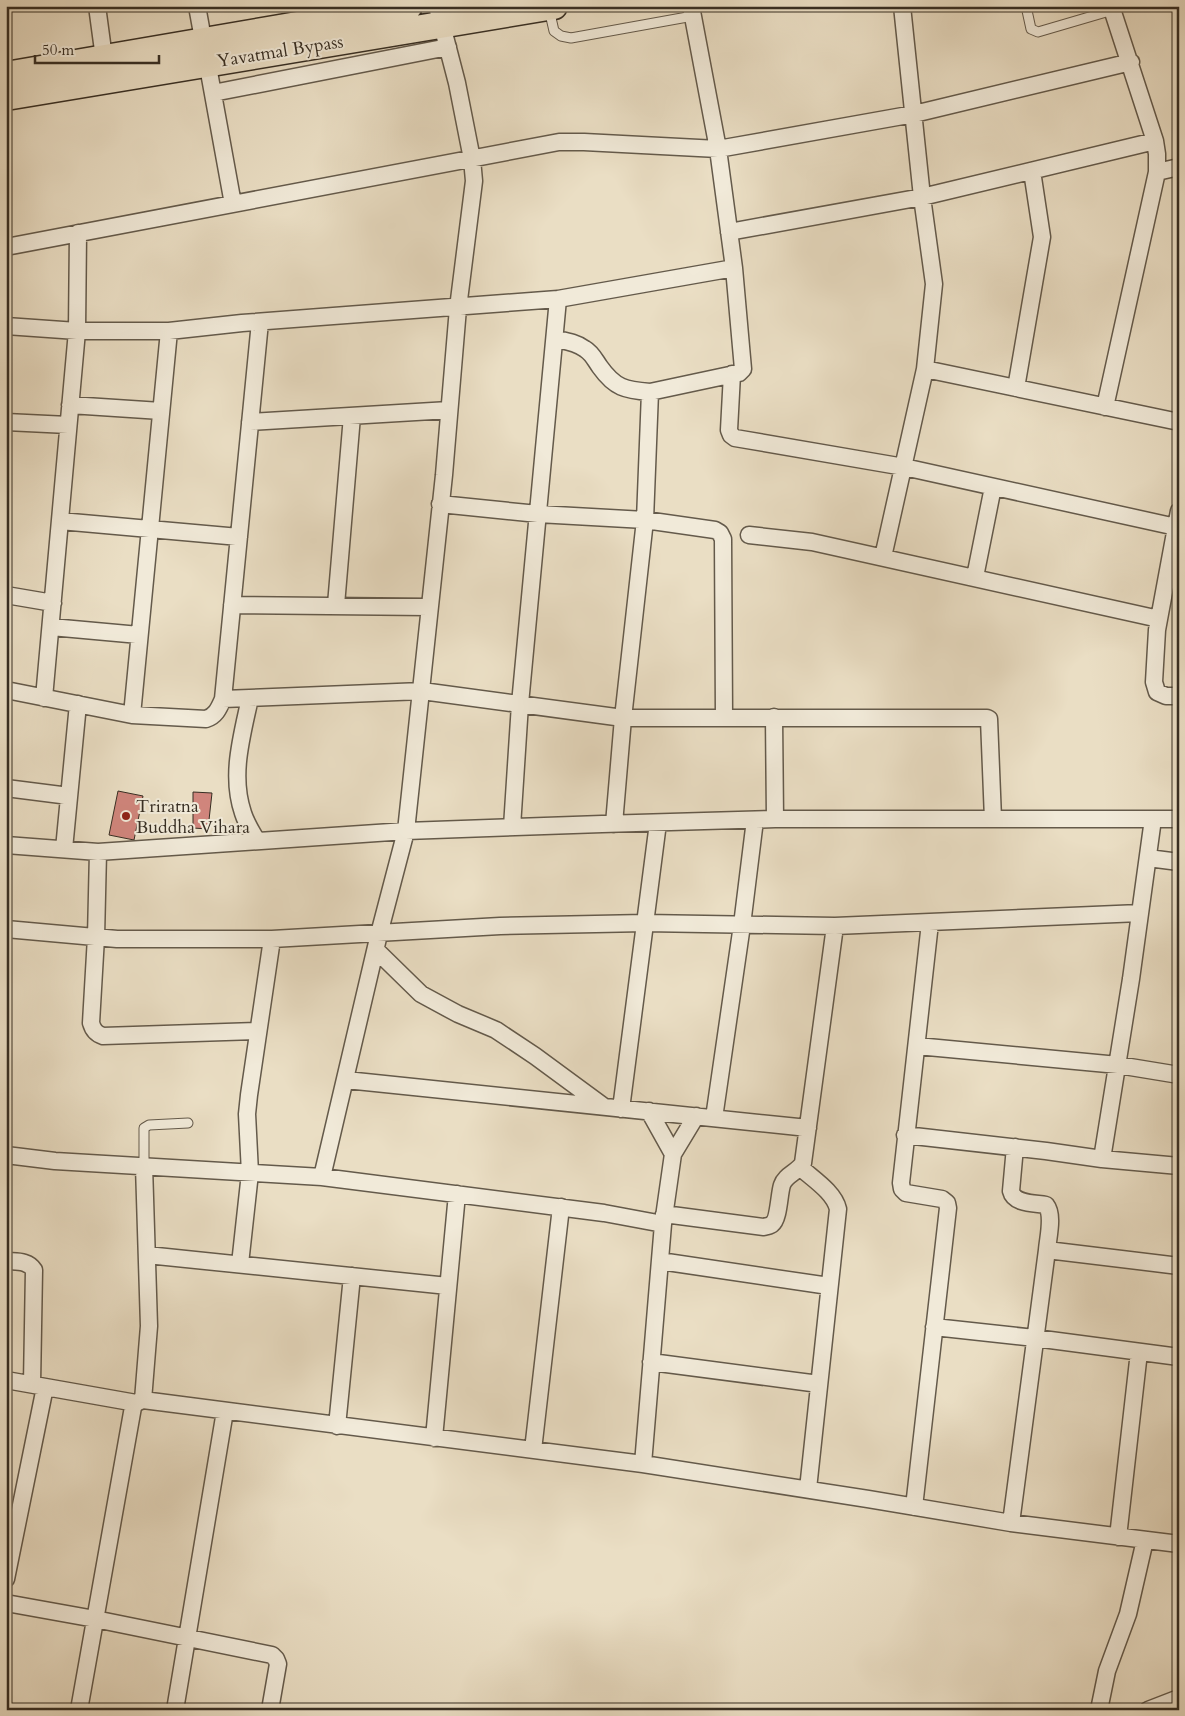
<svg xmlns="http://www.w3.org/2000/svg" width="1185" height="1716" viewBox="0 0 1185 1716" font-family="Cardo,serif">
	<style>
		.building { fill: #d0857c; stroke: #372e23 }
		.lines { fill: none; stroke-linecap: round; stroke-linejoin: round }
		.lane-casing { stroke: #645a4b; stroke-width: 11 }
		.street-casing { stroke: #645a4b; stroke-width: 19 }
		.primary-casing { stroke: #372e23; stroke-width: 29 }
		.lane { stroke: #f1ead9; stroke-width: 9 }
		.street { stroke: #f1ead9; stroke-width: 16 }
		.primary { stroke: #eadec4; stroke-width: 26 }
		.poi-dot { fill: #8f2418; stroke: #f1ead9; stroke-width: 2 }
		.labels { text-anchor: middle; stroke-width: 4; stroke-linejoin: round; paint-order: stroke }
		.street-label { font-size: 18px; fill: #372e23; stroke: #f1ead9 }
		.poi-label { font-size: 18px; fill: #372e23; stroke: #f1ead9; text-anchor: start }
	</style>
	<rect width="100%" height="100%" fill="#eadec4"/>
	<filter id="stains"><feTurbulence type="fractalNoise" baseFrequency=".004" numOctaves="4"/><feColorMatrix values="0 0 0 0 .2 0 0 0 0 .09 0 0 0 0 .02 0 0 0 .5 -.17"/></filter>
	<radialGradient id="worn" r=".72"><stop offset=".6" stop-color="#630" stop-opacity="0"/><stop offset="1" stop-color="#630" stop-opacity=".3"/></radialGradient>
	<path class="building" d="M118,791L143,796L134,840L109,835Z
		M193,792L212,793L208,829L193,828Z"/>
	<g class="lines">
		<g class="lane-casing">
			<path id="lane" d="M1026,6L1031,29L1038,32L1113,10
				M549,9L554,31L561,36L571,38L693,16
				M144,1166V1128L149,1125L188,1123"/>
		</g>
		<g class="street-casing">
			<path id="street" d="M97,6L104,58
				M197,6L233,204
				M213,93L448,47
				M1157,172L1179,167
				M729,232L922,197L1155,141
				M6,247L559,142H584L718,149L914,114L1131,62
				M6,326L77,331H169L242,323L558,299L734,268
				M555,339C565,341 576,342 585,349C592,353 595,360 600,367C615,388 625,390 650,392
				M925,369L1179,422
				M732,374L729,430L731,435L735,438L904,467L1176,527
				M1016,388L1042,237L1032,171
				M70,405L161,411
				M1105,407L1157,172V154L1155,141L1111,6
				M6,422L68,425
				M250,422L449,410
				M440,504L538,514L645,520L715,530L720,533L723,539L724,717
				M1179,511L1157,630L1154,682L1157,692L1166,696H1179
				M60,521L239,537
				M749,535L812,542L1159,619
				M883,557L925,369L934,284L922,197L902,6
				M975,577L993,487
				M6,595L53,603
				M232,605L429,607
				M336,605L352,416
				M51,627L139,635
				M6,690L132,715L206,719C216,716 219,708 223,699L260,322
				M44,698L77,331L78,233
				M250,698C242,736 230,775 243,813C246,823 252,832 257,841
				M223,699L422,691L623,718H987L989,719L993,819
				M132,715L169,331
				M774,717L775,819
				M6,788L69,796
				M1153,819H1179
				M614,824L623,718L645,520L650,392L739,373L743,369L734,268L718,149L691,6
				M512,827L520,704L558,299
				M6,845L98,852L406,831L602,824L775,819H1153L1131,979L1102,1159
				M64,849L78,704
				M98,852L96,937L91,1023C93,1030 96,1034 103,1036L258,1031
				M1148,858L1179,862
				M6,929L117,939H272L500,926L645,923L835,926L1140,913
				M376,950L421,994L458,1014L496,1030L535,1056L603,1106
				M917,1046L1118,1065L1179,1075
				M346,1080L808,1128
				M621,1109L658,823
				M649,1111L673,1154
				M714,1118L742,925L755,820
				M905,1135L1046,1151L1102,1159L1179,1166
				M6,1155L55,1161L322,1177L604,1213L663,1224L643,1464
				M801,1168C813,1179 834,1192 838,1209L808,1489
				M322,1177L379,934L406,831L444,475L458,308L474,181L472,159L457,83L437,6
				M664,1214L764,1227C767,1226 770,1226 772,1224C779,1219 779,1194 782,1185C785,1175 798,1172 803,1163L835,926
				M663,1224L673,1154L696,1116
				M1047,1250L1179,1266
				M147,1255L448,1286
				M6,1261C16,1262 28,1260 34,1270L32,1384
				M660,1261L829,1286
				M240,1264L250,1173L247,1114L249,1095L272,939
				M934,1327L1035,1338L1179,1357
				M651,1362L819,1384
				M6,1380L136,1403
				M143,1400L149,1326L144,1166
				M337,1426L352,1276
				M434,1438L457,1194
				M533,1450L561,1207
				M914,1507L948,1208L947,1203L942,1199L906,1193L902,1189L901,1183L930,923
				M1011,1523L1047,1250C1048,1237 1054,1215 1046,1205C1034,1203 1014,1204 1011,1191L1015,1147
				M1118,1537L1139,1352
				M6,1579L45,1387
				M6,1603L95,1619L272,1655L276,1659L278,1664L270,1710
				M79,1710L133,1407L136,1403L143,1400L643,1464L868,1499L1011,1523L1179,1544
				M175,1710L225,1411
				M1099,1710L1107,1671L1128,1614L1145,1540
				M1148,1710L1179,1698"/>
		</g>
		<g class="primary-casing">
			<path id="primary" d="M6,75L409,6
				M6,97L554,6"/>
		</g>
		<use href="#lane" class="lane"/>
		<use href="#street" class="street"/>
		<use href="#primary" class="primary"/>
	</g>
	<circle class="poi-dot" cx="126" cy="816" r="5"/>
	<g class="labels">
		<g class="street-label">
			<text transform="translate(280 51) rotate(-9)" y="6">Yavatmal Bypass</text>
		</g>
		<g class="poi-label">
			<text x="136" y="812">Triratna<tspan x="136" dy="21">Buddha Vihara</tspan></text>
		</g>
	</g>
	<rect width="1185" height="1716" fill="none" stroke="#eadec4" stroke-width="25"/>
	<rect x="8" y="8" width="1170" height="1701" fill="none" stroke="#372e23" stroke-width="2.5"/>
	<rect x="12" y="12" width="1160" height="1691" fill="none" stroke="#372e23"/>
	<path d="M35 55v8h124v-8" fill="none" stroke="#372e23" stroke-width="2.5"/>
	<text x="42" y="55" font-size="15" fill="#372e23" stroke="#f1ead9" stroke-width="4" paint-order="stroke">50 m</text>
	<rect width="100%" height="100%" filter="url(#stains)"/>
	<rect width="100%" height="100%" fill="url(#worn)"/>
</svg>
